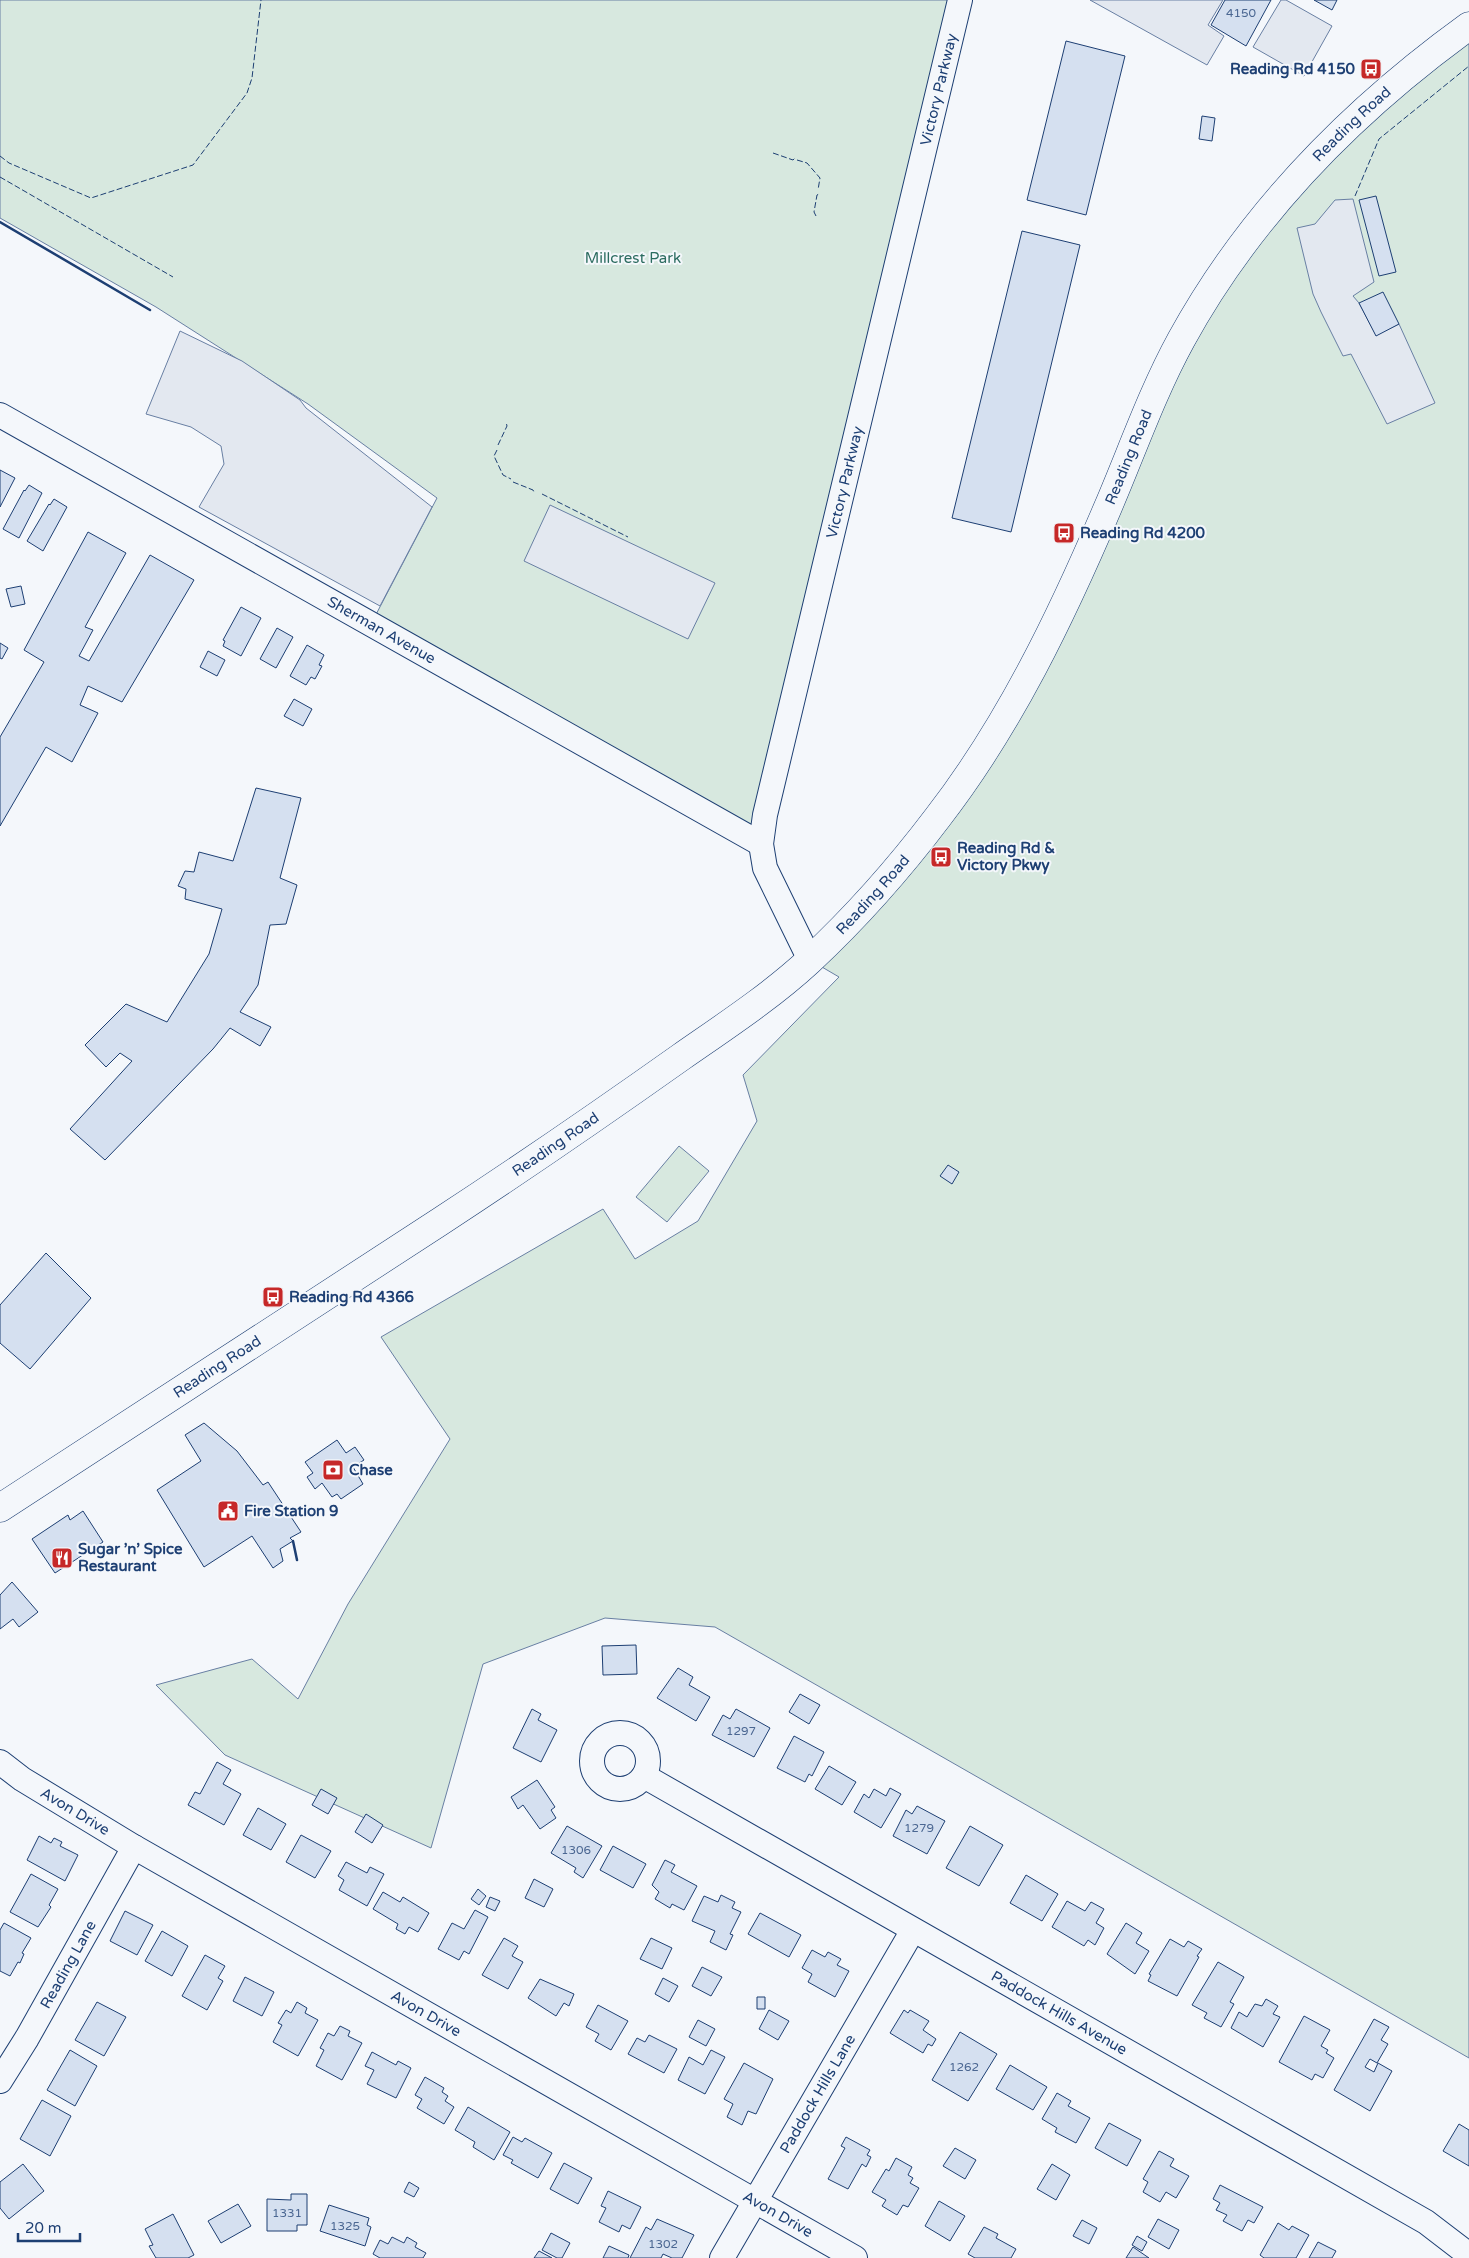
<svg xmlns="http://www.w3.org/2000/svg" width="1469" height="2258" viewBox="0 0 1469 2258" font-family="'Varela Round',sans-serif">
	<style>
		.green { fill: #d7e8df; stroke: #687fa3 }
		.parking { fill: #e3e8f0; stroke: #687fa3 }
		.building { fill: #d5e0f0; stroke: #1d3f73 }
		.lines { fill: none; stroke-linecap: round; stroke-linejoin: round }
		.minor-casing { stroke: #1d3f73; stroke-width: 26 }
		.major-casing { stroke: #1d3f73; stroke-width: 29 }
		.minor { stroke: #f4f7fb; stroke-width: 24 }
		.major { stroke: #f4f7fb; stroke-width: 28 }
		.fence { stroke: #1d3f73; stroke-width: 1; stroke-dasharray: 6 2.5; stroke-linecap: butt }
		.wall { stroke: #1d3f73; stroke-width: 2.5 }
		.labels { text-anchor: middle; stroke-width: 4; stroke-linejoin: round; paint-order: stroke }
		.number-label { font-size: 12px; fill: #4b6792 }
		.poi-label { font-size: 15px; font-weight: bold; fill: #1d3f73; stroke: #f4f7fb; text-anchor: start }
		.street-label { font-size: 15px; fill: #1d3f73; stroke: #f4f7fb }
		.park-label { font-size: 15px; fill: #2c6c60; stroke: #f4f7fb }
	</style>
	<rect width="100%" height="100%" fill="#f4f7fb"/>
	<path class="green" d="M0,0H960L761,844L371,624L437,498L308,404L156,307L0,218Z
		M1469,26V2058L715,1627L605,1618L483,1664L431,1848L225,1755L156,1685L252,1659L298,1699L348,1604L450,1439L381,1337L603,1209L635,1259L698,1221L757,1121L743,1075L839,977L810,960L939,816L1109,507L1256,227Z
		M679,1146L709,1171L667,1222L636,1197Z"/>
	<path class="parking" d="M1090,0H1223L1208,25L1224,36L1207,65Z
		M1281,0H1286L1332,26L1304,76L1253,47Z
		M1353,199L1374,282L1353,296L1359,303L1376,335L1399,324L1435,403L1387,424L1351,354L1343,356L1321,312L1313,294L1297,228L1315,224L1335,200Z
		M180,331L242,361L300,400L306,408L432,507L380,606L199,507L224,464L221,446L191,427L146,414Z
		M550,505L715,583L688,639L524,561Z"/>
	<path class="building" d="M1225,0H1271L1246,46L1211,25Z
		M1314,0H1337L1332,10Z
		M1066,41L1125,56L1086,215L1027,200Z
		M1202,116L1215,118L1212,141L1199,139Z
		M1376,196L1396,272L1379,276L1359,200Z
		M1022,231L1080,245L1011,532L952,518Z
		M1383,292L1399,324L1376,336L1359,303Z
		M0,470L15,478L0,507Z
		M29,485L42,493L19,538L3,529L24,490L25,491Z
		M54,499L67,507L43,551L27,541L49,504L50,505Z
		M88,532L126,553L85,627L93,630L79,656L89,661L150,555L194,580L122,702L88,686L80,705L98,713L72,762L46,747L0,826V737L44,662L24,650Z
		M21,586L25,604L11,607L6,589Z
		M241,607L261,618L241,656L223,646L225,641L223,640Z
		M277,628L293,637L276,668L260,659Z
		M0,643L8,648L2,659L0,658Z
		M307,645L324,655L319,665L322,666L315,679L311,677L306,685L290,676Z
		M208,651L225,660L217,676L200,667Z
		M294,699L312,709L303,726L284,716Z
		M256,788L301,798L280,878L297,885L286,924L270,925L258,985L240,1012L271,1027L260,1046L230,1028L213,1049L105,1160L70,1129L132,1061L120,1053L106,1067L85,1045L126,1004L167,1022L209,954L222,909L185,899L186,889L178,886L185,871L194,872L199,852L233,861Z
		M948,1165L959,1172L952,1184L940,1176Z
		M46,1253L91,1298L30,1369L0,1343V1305Z
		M204,1423L237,1451L263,1485L268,1482L301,1532L290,1538L293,1541L280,1549L283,1561L273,1568L252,1536L204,1567L157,1490L201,1461L185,1435Z
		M337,1440L346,1453L355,1447L364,1460L353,1467L363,1484L341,1499L337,1494L332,1497L322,1483L315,1489L307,1477L313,1473L305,1462Z
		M83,1511L103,1542L55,1573L32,1539L68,1515L70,1520Z
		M12,1582L38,1612L19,1627L13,1619L0,1629V1595Z
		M636,1645L637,1674L603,1675L602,1646Z
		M678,1668L693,1677L689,1685L710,1697L696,1721L657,1698Z
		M800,1694L820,1705L809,1724L789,1712Z
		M532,1709L541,1714L538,1720L557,1730L541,1762L513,1748Z
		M736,1709L770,1728L754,1757L712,1735L723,1715L730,1719Z
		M794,1736L824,1752L812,1776L809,1774L805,1782L777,1768Z
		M217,1762L231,1770L223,1784L241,1794L224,1825L188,1805L195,1792L200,1794Z
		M829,1766L856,1782L842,1805L815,1789Z
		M537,1780L555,1807L551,1810L556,1818L540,1829L523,1805L518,1809L511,1797Z
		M890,1788L901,1794L881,1828L854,1812L864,1794L869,1798L874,1789L886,1796Z
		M321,1789L337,1798L328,1814L312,1805Z
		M917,1806L945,1821L927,1854L893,1836L906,1810L912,1814Z
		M258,1808L286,1824L271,1850L243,1835Z
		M366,1814L383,1825L372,1843L355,1832Z
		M567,1826L602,1846L583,1878L574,1872L576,1868L551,1853Z
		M970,1826L1003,1845L979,1886L946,1868Z
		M301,1835L331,1851L315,1878L286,1862Z
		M39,1836L51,1843L54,1838L62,1842L60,1846L78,1855L65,1881L27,1860Z
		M613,1846L646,1864L633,1888L600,1870Z
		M665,1860L675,1865L671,1872L697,1886L684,1910L672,1904L670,1908L655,1899L659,1892L652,1885Z
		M346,1862L367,1873L370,1867L384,1874L367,1906L339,1890L344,1880L338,1876Z
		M31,1874L58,1889L49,1905L51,1907L38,1927L10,1912Z
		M1026,1875L1058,1894L1042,1921L1010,1903Z
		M534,1879L553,1889L544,1907L525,1898Z
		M478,1889L486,1896L479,1905L471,1899Z
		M383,1892L400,1902L403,1897L429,1913L418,1932L409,1927L405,1934L396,1929L398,1924L373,1909Z
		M721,1895L735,1902L732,1908L741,1912L730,1934L733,1935L726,1950L710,1942L715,1931L692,1921L704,1896L718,1902Z
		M490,1897L500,1901L495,1911L486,1907Z
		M1067,1901L1085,1911L1091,1902L1104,1909L1096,1923L1104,1928L1095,1945L1088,1940L1084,1946L1052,1927Z
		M475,1910L488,1917L469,1954L464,1951L459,1960L438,1949L452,1923L464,1929Z
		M125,1911L153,1925L137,1955L110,1941Z
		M760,1913L801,1935L789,1957L748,1934Z
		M4,1923L31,1938L22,1953L24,1954L20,1963L18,1962L10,1976L0,1971V1930Z
		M1126,1923L1142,1933L1136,1943L1149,1951L1135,1974L1107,1954Z
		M162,1931L188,1946L172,1976L145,1961Z
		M504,1938L518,1946L512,1956L523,1962L508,1989L482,1975Z
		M651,1938L672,1948L662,1969L640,1959Z
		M1170,1939L1184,1947L1188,1941L1202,1949L1197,1956L1199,1957L1177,1996L1148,1981L1151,1975L1149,1974Z
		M812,1950L825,1957L828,1952L841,1959L837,1965L849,1971L835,1997L808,1982L812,1974L802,1968Z
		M205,1955L225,1966L218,1978L223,1981L207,2010L182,1996Z
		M1218,1962L1244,1977L1230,2002L1234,2004L1221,2027L1204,2018L1207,2013L1192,2005Z
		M702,1967L722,1977L711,1996L692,1986Z
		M245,1977L274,1992L262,2016L233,2001Z
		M663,1978L678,1986L669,2002L655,1994Z
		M540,1979L574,1994L569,2006L564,2003L556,2016L528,1998Z
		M757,1997H765V2009H757Z
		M1266,1999L1278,2006L1273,2014L1280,2017L1263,2047L1231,2028L1239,2012L1247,2017L1255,2004L1262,2006Z
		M97,2002L126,2017L104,2056L75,2040Z
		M297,2002L307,2008L305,2013L318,2020L298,2056L273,2042L282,2025L278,2023L286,2010L291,2013Z
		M598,2005L628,2021L611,2050L595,2041L599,2034L586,2027Z
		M769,2010L789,2021L778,2040L759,2029Z
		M904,2010L908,2013L910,2010L929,2021L923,2030L936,2039L932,2046L928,2044L923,2053L890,2033Z
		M1304,2016L1330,2030L1321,2046L1328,2050L1326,2053L1334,2058L1323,2078L1315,2074L1312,2080L1279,2062Z
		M1374,2019L1389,2027L1381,2040L1388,2044L1377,2063L1370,2059L1365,2067L1374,2072L1378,2063L1392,2071L1370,2111L1334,2090Z
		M698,2020L715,2029L706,2046L689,2037Z
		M340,2026L350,2031L348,2036L362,2043L342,2080L316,2066L324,2050L320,2048L328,2033L334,2036Z
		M960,2032L997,2054L968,2101L932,2080Z
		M649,2035L677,2049L664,2073L628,2054L637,2038L645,2042Z
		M70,2050L97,2066L75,2106L47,2090Z
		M711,2050L725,2057L705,2094L678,2080L689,2057L703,2065Z
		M372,2052L396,2065L398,2061L411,2068L396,2098L367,2084L374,2070L365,2066Z
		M744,2063L773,2079L756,2114L748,2111L742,2125L727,2117L733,2104L724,2099Z
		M1010,2065L1047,2087L1033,2110L996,2089Z
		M425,2077L444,2088L442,2092L448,2096L445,2101L454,2107L444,2124L417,2108L422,2099L415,2095Z
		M1057,2093L1071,2101L1068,2106L1090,2118L1076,2143L1055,2132L1057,2128L1042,2119Z
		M42,2100L71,2116L50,2156L20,2139Z
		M468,2107L510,2132L494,2160L473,2147L475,2142L455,2130Z
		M1109,2123L1141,2140L1127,2166L1095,2148Z
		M1459,2124L1469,2130V2166L1443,2151Z
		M513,2137L522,2142L525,2138L552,2153L538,2178L511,2163L513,2160L503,2155Z
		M846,2137L870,2150L867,2155L871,2157L866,2167L862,2164L848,2189L828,2179L845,2148L841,2146Z
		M955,2148L976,2160L965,2179L943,2166Z
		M1159,2151L1174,2159L1170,2166L1189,2176L1176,2198L1166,2192L1160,2202L1143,2192L1148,2182L1143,2179Z
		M896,2158L912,2167L908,2175L913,2178L910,2183L919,2188L908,2207L903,2205L897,2215L882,2206L886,2200L872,2192L886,2169L889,2171Z
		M564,2163L592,2178L578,2204L550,2189Z
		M23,2164L44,2191L9,2219L0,2208V2182Z
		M1052,2164L1070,2175L1056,2200L1037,2189Z
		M409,2182L419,2188L414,2197L404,2192Z
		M1220,2185L1263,2207L1254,2223L1248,2220L1242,2231L1223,2221L1227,2215L1216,2210L1220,2203L1213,2199Z
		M608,2191L641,2207L630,2229L622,2225L619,2232L599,2222L606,2208L601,2206Z
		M291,2194H307V2225H297V2231H267V2199L291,2200Z
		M939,2201L965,2216L950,2241L925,2226Z
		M238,2204L251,2226L221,2243L208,2221Z
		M329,2205L369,2218L367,2225L371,2227L365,2246L320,2231Z
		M173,2214L194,2255L188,2258H156L149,2246L153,2245L145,2229Z
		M657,2219L694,2235L682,2258H672L663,2254L661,2258H630L646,2227L651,2230Z
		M1158,2219L1179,2230L1169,2249L1148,2237Z
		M1082,2220L1097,2228L1089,2244L1073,2236Z
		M1278,2223L1289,2230L1292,2226L1309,2235L1296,2258H1264L1260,2255Z
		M984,2227L998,2234L996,2238L1016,2249L1011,2258H975L968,2254Z
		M551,2233L570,2243L562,2258H557L542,2250Z
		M1137,2236L1147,2242L1142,2251L1132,2245Z
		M392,2237L404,2243L407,2237L417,2243L415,2247L426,2253L423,2258H380L373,2254L380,2240L388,2244Z
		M1318,2242L1336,2251L1332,2258H1309Z
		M609,2246L629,2255L628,2258H603Z
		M1133,2247L1149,2258H1126Z
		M539,2251L552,2258H534Z"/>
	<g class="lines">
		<g class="minor-casing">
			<g id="minor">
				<path id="s1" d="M0,415L761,844"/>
				<path id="s2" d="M810,960L765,868L761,844L765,815L960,0"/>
				<circle cx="620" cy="1761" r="28"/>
				<path id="s3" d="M0,1762L22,1779L134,1847L855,2258"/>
				<path id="s4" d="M644,1776L1426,2222L1469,2255"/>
				<path id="s5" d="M0,2081L27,2038L134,1847"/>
				<path id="s6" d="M722,2258L913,1930"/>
			</g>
		</g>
		<g class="major-casing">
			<g id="major">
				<path id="s7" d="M0,1508C147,1412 294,1317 441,1221C522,1168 602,1113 681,1057C724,1027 770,997 809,961C854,919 901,866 938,817C1010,724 1062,615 1108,507C1132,451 1152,393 1181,340C1250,214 1353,110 1469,26"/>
			</g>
		</g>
		<use href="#minor" class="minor"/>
		<use href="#major" class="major"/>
		<path class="fence" d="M773,153L793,160L795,158
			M0,156L9,163L91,198L193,165L247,93L252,78L261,0
			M797,160L807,163L820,178L818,190
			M0,177L173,277
			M1355,196L1379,139L1469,66
			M816,216L814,212L817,195L819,194
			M498,445L507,426L506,422
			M497,450L494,456L503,475L511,479
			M513,482L533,490L534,492
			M542,494L628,537"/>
		<path class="wall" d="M0,222L150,310
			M293,1541L297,1560"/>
	</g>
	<defs>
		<g id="bus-square" transform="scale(1.125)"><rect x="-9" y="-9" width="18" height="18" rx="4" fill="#c62828" stroke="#f4f7fb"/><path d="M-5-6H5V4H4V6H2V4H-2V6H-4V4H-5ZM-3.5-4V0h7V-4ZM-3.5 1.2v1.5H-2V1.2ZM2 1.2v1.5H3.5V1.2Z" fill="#fff"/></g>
		<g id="bank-square" transform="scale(1.125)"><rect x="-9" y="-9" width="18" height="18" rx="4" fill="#c62828" stroke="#f4f7fb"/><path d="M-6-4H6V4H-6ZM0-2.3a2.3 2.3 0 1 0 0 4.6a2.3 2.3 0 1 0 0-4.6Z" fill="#fff"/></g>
		<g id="civic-square" transform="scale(1.125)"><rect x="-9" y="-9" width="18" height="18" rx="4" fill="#c62828" stroke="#f4f7fb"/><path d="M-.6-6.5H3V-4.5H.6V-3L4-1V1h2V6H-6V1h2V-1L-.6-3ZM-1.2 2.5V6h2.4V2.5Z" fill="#fff"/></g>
		<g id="restaurant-square" transform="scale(1.125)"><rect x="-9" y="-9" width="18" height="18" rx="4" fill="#c62828" stroke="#f4f7fb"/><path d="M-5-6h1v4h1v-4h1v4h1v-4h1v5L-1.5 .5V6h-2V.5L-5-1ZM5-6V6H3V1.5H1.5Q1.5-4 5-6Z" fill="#fff"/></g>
	</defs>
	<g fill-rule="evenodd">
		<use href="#bus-square" x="1371" y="69"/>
		<use href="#bus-square" x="1064" y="533"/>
		<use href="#bus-square" x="941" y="857"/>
		<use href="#bus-square" x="273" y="1297"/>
		<use href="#bank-square" x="333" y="1470"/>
		<use href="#civic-square" x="228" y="1511"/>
		<use href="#restaurant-square" x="62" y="1558"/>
	</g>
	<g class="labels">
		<g class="number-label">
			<text x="1241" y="17">4150</text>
			<text x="741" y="1735">1297</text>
			<text x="919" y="1832">1279</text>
			<text x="576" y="1854">1306</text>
			<text x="964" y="2071">1262</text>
			<text x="287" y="2217">1331</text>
			<text x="345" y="2230">1325</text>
			<text x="663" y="2248">1302</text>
		</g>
		<g class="poi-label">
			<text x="1355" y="74" text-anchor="end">Reading Rd 4150</text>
			<text x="1080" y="538">Reading Rd 4200</text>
			<text x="957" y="853">Reading Rd &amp;<tspan x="957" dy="17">Victory Pkwy</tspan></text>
			<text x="289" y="1302">Reading Rd 4366</text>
			<text x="349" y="1475">Chase</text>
			<text x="244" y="1516">Fire Station 9</text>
			<text x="78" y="1554">Sugar ’n’ Spice<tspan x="78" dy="17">Restaurant</tspan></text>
		</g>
		<g class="street-label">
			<text dy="5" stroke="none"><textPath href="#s2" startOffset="902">Victory Parkway</textPath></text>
			<text dy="5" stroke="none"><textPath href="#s7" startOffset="1984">Reading Road</textPath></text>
			<text dy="5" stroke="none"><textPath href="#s7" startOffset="1579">Reading Road</textPath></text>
			<text dy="5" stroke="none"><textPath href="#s2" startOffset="498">Victory Parkway</textPath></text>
			<text dy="5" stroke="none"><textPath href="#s1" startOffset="438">Sherman Avenue</textPath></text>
			<text dy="5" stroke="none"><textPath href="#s7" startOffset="1069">Reading Road</textPath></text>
			<text dy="5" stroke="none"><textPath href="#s7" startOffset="664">Reading Road</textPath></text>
			<text dy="5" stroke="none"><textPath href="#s7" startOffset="259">Reading Road</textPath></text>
			<text dy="5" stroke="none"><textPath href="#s3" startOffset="90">Avon Drive</textPath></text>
			<text dy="5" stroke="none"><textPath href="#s5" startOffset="135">Reading Lane</textPath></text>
			<text dy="5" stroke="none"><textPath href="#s3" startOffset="495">Avon Drive</textPath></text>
			<text dy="5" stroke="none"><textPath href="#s4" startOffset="478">Paddock Hills Avenue</textPath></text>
			<text dy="5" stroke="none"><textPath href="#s6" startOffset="190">Paddock Hills Lane</textPath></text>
			<text dy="5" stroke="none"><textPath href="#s3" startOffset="900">Avon Drive</textPath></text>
		</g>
		<g class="park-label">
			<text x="633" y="263">Millcrest Park</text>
		</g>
	</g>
	<path d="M18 2233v8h62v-8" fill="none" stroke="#1d3f73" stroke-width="2.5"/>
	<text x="25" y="2233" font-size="15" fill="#1d3f73" stroke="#f4f7fb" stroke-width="4" paint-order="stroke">20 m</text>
</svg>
